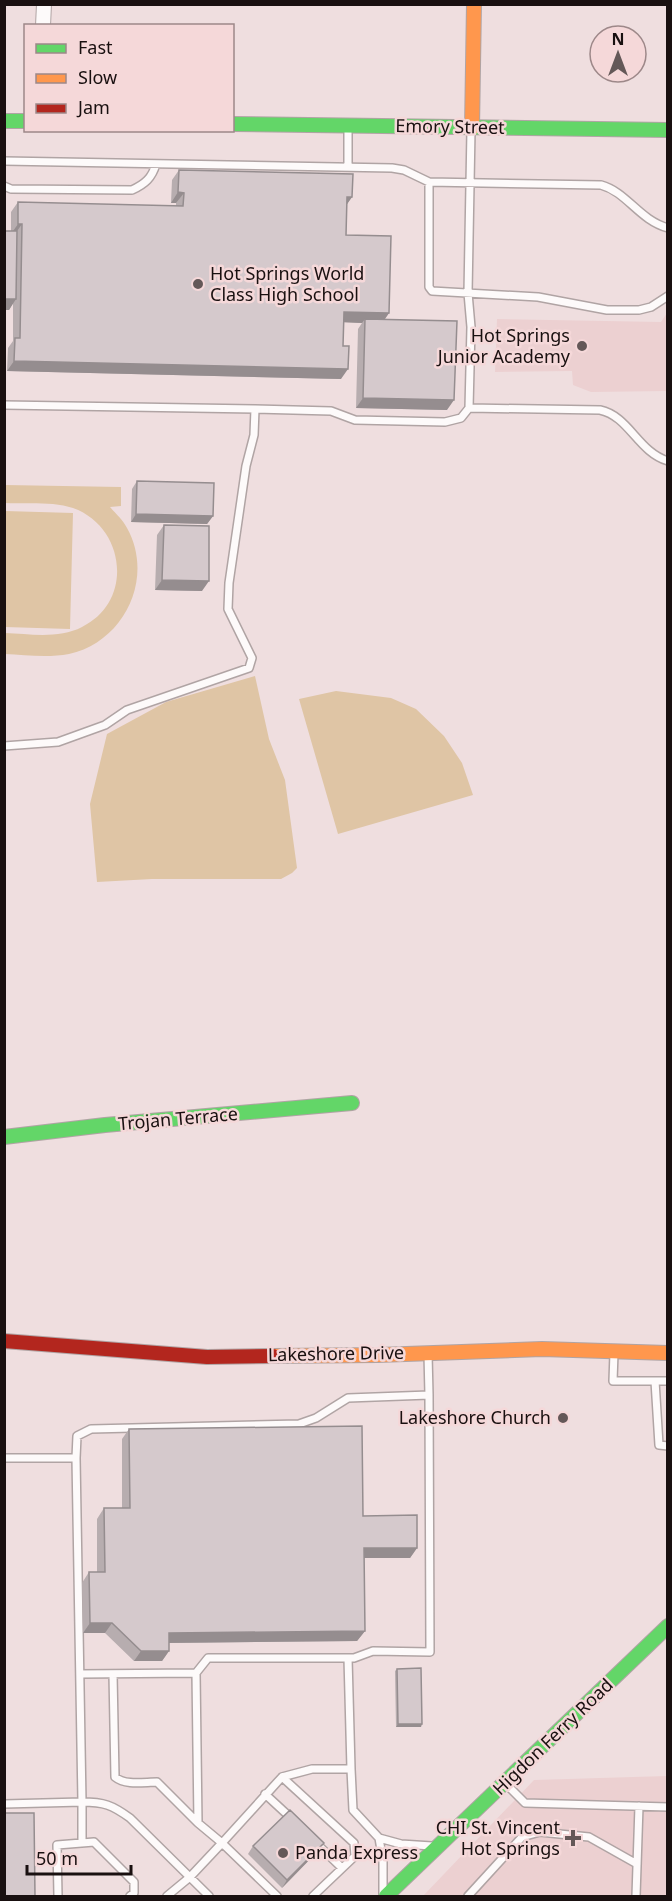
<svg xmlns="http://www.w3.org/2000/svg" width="672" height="1901" viewBox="0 0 672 1901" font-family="'Noto Sans',sans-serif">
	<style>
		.built { fill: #ecd0d1 }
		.garden { fill: #dfc5a5 }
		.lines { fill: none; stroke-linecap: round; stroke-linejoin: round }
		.lane-casing { stroke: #b0a4a4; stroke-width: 10 }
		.street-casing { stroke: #b0a4a4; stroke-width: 16 }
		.fast-casing { stroke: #b0a4a4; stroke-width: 16 }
		.slow-casing { stroke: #b0a4a4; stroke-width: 16 }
		.jam-casing { stroke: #b0a4a4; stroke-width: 16 }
		.lane { stroke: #fdfafa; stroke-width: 7 }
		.street { stroke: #fdfafa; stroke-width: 14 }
		.fast { stroke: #63d668; stroke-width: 14 }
		.slow { stroke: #ff974d; stroke-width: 14 }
		.jam { stroke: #b3261e; stroke-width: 14 }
		.wall { fill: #b7adaf }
		.shaded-wall { fill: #958d8f }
		.building { fill: #d5c9cc; stroke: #958d8f; stroke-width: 1.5 }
		.poi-dot { fill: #645858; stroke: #f5d8d9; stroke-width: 2 }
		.labels { text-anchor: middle; stroke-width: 5; stroke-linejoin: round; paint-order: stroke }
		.street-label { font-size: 18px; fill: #191010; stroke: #f5d8d9 }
		.poi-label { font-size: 18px; fill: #191010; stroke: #f5d8d9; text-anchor: end }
	</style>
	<rect width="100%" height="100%" fill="#efdedf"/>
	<path class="built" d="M667,313V391L591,392L573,385L572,371L495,372L497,319L661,322Z
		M667,1776V1896H423L534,1780Z"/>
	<path class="garden" d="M5,485L121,487V506L110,507C116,514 123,520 127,528C155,578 124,642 69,654C48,658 25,655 5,654V633C30,634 59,639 82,627C134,602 126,527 73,508C53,501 26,504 5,503Z
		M5,511L73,513L70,629L5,627Z
		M255,676L269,739L285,780L297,868L292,873L281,879H152L97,882L90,804L107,734L166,702Z
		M336,691L391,698L416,709L444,736L462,763L473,795L338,834L299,699Z"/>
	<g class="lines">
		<g class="lane-casing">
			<path id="lane" d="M348,127V167
				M4,161L392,168L404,170L429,182L601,185C627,192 639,220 668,228
				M429,182V287L432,291L538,297L607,310H639L651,307L668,296
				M4,186L11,189L132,190C145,184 152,178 156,164
				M4,405L255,409
				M469,408L600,410C629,416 638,452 668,461
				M4,746L58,742L105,725L127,710L249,668L252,658L228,609L229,583L246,466L254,435L255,409L331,411L355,420L445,422L461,418L469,408L471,327L468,293L471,130
				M614,1353L613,1381H668
				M655,1381L659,1445L668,1446
				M4,1458H76L77,1436L91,1429L299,1424L316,1418L348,1398L429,1395L428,1354
				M348,1658L351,1769
				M80,1674L196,1673
				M113,1674L115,1777C126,1786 144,1782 157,1782L198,1823
				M282,1777L354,1843L355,1856L313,1896
				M507,1785L525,1803L668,1807
				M265,1794L291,1818
				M4,1804L82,1802L76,1458
				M379,1838L401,1844L432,1846
				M82,1843V1802C104,1802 112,1805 130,1818L209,1896
				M316,1843L342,1868
				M383,1894V1862L379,1838L353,1810L351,1769H312L282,1777L222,1843L198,1823L196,1673L208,1658H354L373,1651L430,1652L429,1395
				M58,1896L57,1845L94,1842L134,1882V1893L130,1896
				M167,1896L190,1877L222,1843L277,1896
				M468,1896L522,1837L540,1832L589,1837L637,1864
				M636,1896L639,1806"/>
		</g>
		<g class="street-casing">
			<path id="street" d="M43,26L44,4"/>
		</g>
		<g class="fast-casing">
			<path id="fast" d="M4,121H26
				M232,124L668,130
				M4,1137L105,1125L352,1103
				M386,1896L668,1626"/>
		</g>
		<g class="slow-casing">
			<path id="slow" d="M472,128L474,4
				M273,1356L378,1355L542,1349L668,1353"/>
		</g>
		<g class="jam-casing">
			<path id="jam" d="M4,1341L207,1357L273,1356"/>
		</g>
		<use href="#lane" class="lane"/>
		<use href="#street" class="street"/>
		<use href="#fast" class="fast"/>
		<use href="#slow" class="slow"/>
		<use href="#jam" class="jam"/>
	</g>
	<path class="wall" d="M179,170L352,197L347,204L346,235L389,313L385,319L447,410L356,408L358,329L362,323L344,322L341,379L7,371L8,348L13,341V303L9,310H4V231H11V212L18,202L176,206V203H171L172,180Z
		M137,481L213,516L207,524L131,522L132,489Z
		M164,525L202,591L155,590L157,535Z
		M129,1429L363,1516L417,1548L410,1558H364L365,1631L357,1641L169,1643V1651L162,1661H134L105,1633H83L82,1583L89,1572H97V1519L104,1508H122V1439Z
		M397,1669L421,1727H396L395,1671Z
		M253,1846L318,1851L282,1888L248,1854Z"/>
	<path class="shaded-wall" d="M178,192L184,193L176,203H171Z
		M347,197H352L345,207Z
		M18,224H22L15,234H11Z
		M4,299H16L9,310H4Z
		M344,312L389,313L382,323L365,319L362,323L337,322Z
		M14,361L348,369L341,379L7,371Z
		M363,398L454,400L447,410L356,408Z
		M136,514L213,516L207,524L131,522Z
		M162,580L209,581L202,591L155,590Z
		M364,1548H417L410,1558H356Z
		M90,1623H112L105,1633H83Z
		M365,1631L357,1641L162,1643L169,1633Z
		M141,1651H169L162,1661H134Z
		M398,1724H422L421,1727H396Z
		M324,1843L318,1851L282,1888L287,1880Z"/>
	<path class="building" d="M179,170L353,174L352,197H347L346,235L391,236L389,313L344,312L343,346H349L348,369L14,361L15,338H20L22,224H18V202L183,206L184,193L178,192Z
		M4,231H17L16,299H4Z
		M365,319L457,321L454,400L363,398Z
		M137,481L214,483L213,516L136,514Z
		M164,525L209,526V581L162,580Z
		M362,1426L363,1516L417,1515V1548H364L365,1631L169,1633V1651H141L112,1623H90L89,1572H105L104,1508H130L129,1429Z
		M421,1668L422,1724H398L397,1669Z
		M290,1810L324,1843L287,1880L253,1846Z
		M4,1813H34L35,1896H4Z"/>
	<g class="poi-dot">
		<circle cx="198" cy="284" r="6"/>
		<circle cx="582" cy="346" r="6"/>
		<circle cx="563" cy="1418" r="6"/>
		<path d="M570 1829h6v6h6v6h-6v6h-6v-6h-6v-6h6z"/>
		<circle cx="283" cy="1853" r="6"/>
	</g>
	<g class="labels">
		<g class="street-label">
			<text transform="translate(450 127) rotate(1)" y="6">Emory Street</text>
			<text transform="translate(178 1119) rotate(-5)" y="6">Trojan Terrace</text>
			<text transform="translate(336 1354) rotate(-1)" y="6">Lakeshore Drive</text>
			<text transform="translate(553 1737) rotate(-44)" y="6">Higdon Ferry Road</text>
		</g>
		<g class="poi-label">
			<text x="210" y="280" text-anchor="start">Hot Springs World<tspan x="210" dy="21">Class High School</tspan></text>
			<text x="570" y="342">Hot Springs<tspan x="570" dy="21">Junior Academy</tspan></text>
			<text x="551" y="1424">Lakeshore Church</text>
			<text x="560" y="1834">CHI St. Vincent<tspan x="560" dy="21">Hot Springs</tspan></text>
			<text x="295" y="1859" text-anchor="start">Panda Express</text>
		</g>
	</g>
	<rect width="672" height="1901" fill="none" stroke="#191010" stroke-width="12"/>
	<rect x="24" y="24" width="210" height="108" fill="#f5d8d9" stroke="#9d8889" stroke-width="1.5"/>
	<rect x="36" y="44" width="30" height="9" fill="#63d668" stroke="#9d8889" stroke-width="1.5"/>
	<text x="78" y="54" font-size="18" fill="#191010">Fast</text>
	<rect x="36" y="74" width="30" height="9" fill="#ff974d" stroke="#9d8889" stroke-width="1.5"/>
	<text x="78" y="84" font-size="18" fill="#191010">Slow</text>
	<rect x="36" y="104" width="30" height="9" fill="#b3261e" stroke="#9d8889" stroke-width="1.5"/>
	<text x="78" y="114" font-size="18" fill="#191010">Jam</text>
	<g transform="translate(618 54)"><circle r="28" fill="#f5d8d9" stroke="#9d8889" stroke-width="1.5"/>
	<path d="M0-4.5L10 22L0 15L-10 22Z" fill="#645858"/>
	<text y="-9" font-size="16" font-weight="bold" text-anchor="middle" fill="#191010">N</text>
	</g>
	<path d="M27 1865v9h104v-9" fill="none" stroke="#191010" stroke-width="3"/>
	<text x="36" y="1865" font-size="18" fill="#191010" stroke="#f5d8d9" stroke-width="4.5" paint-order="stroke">50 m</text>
</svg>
